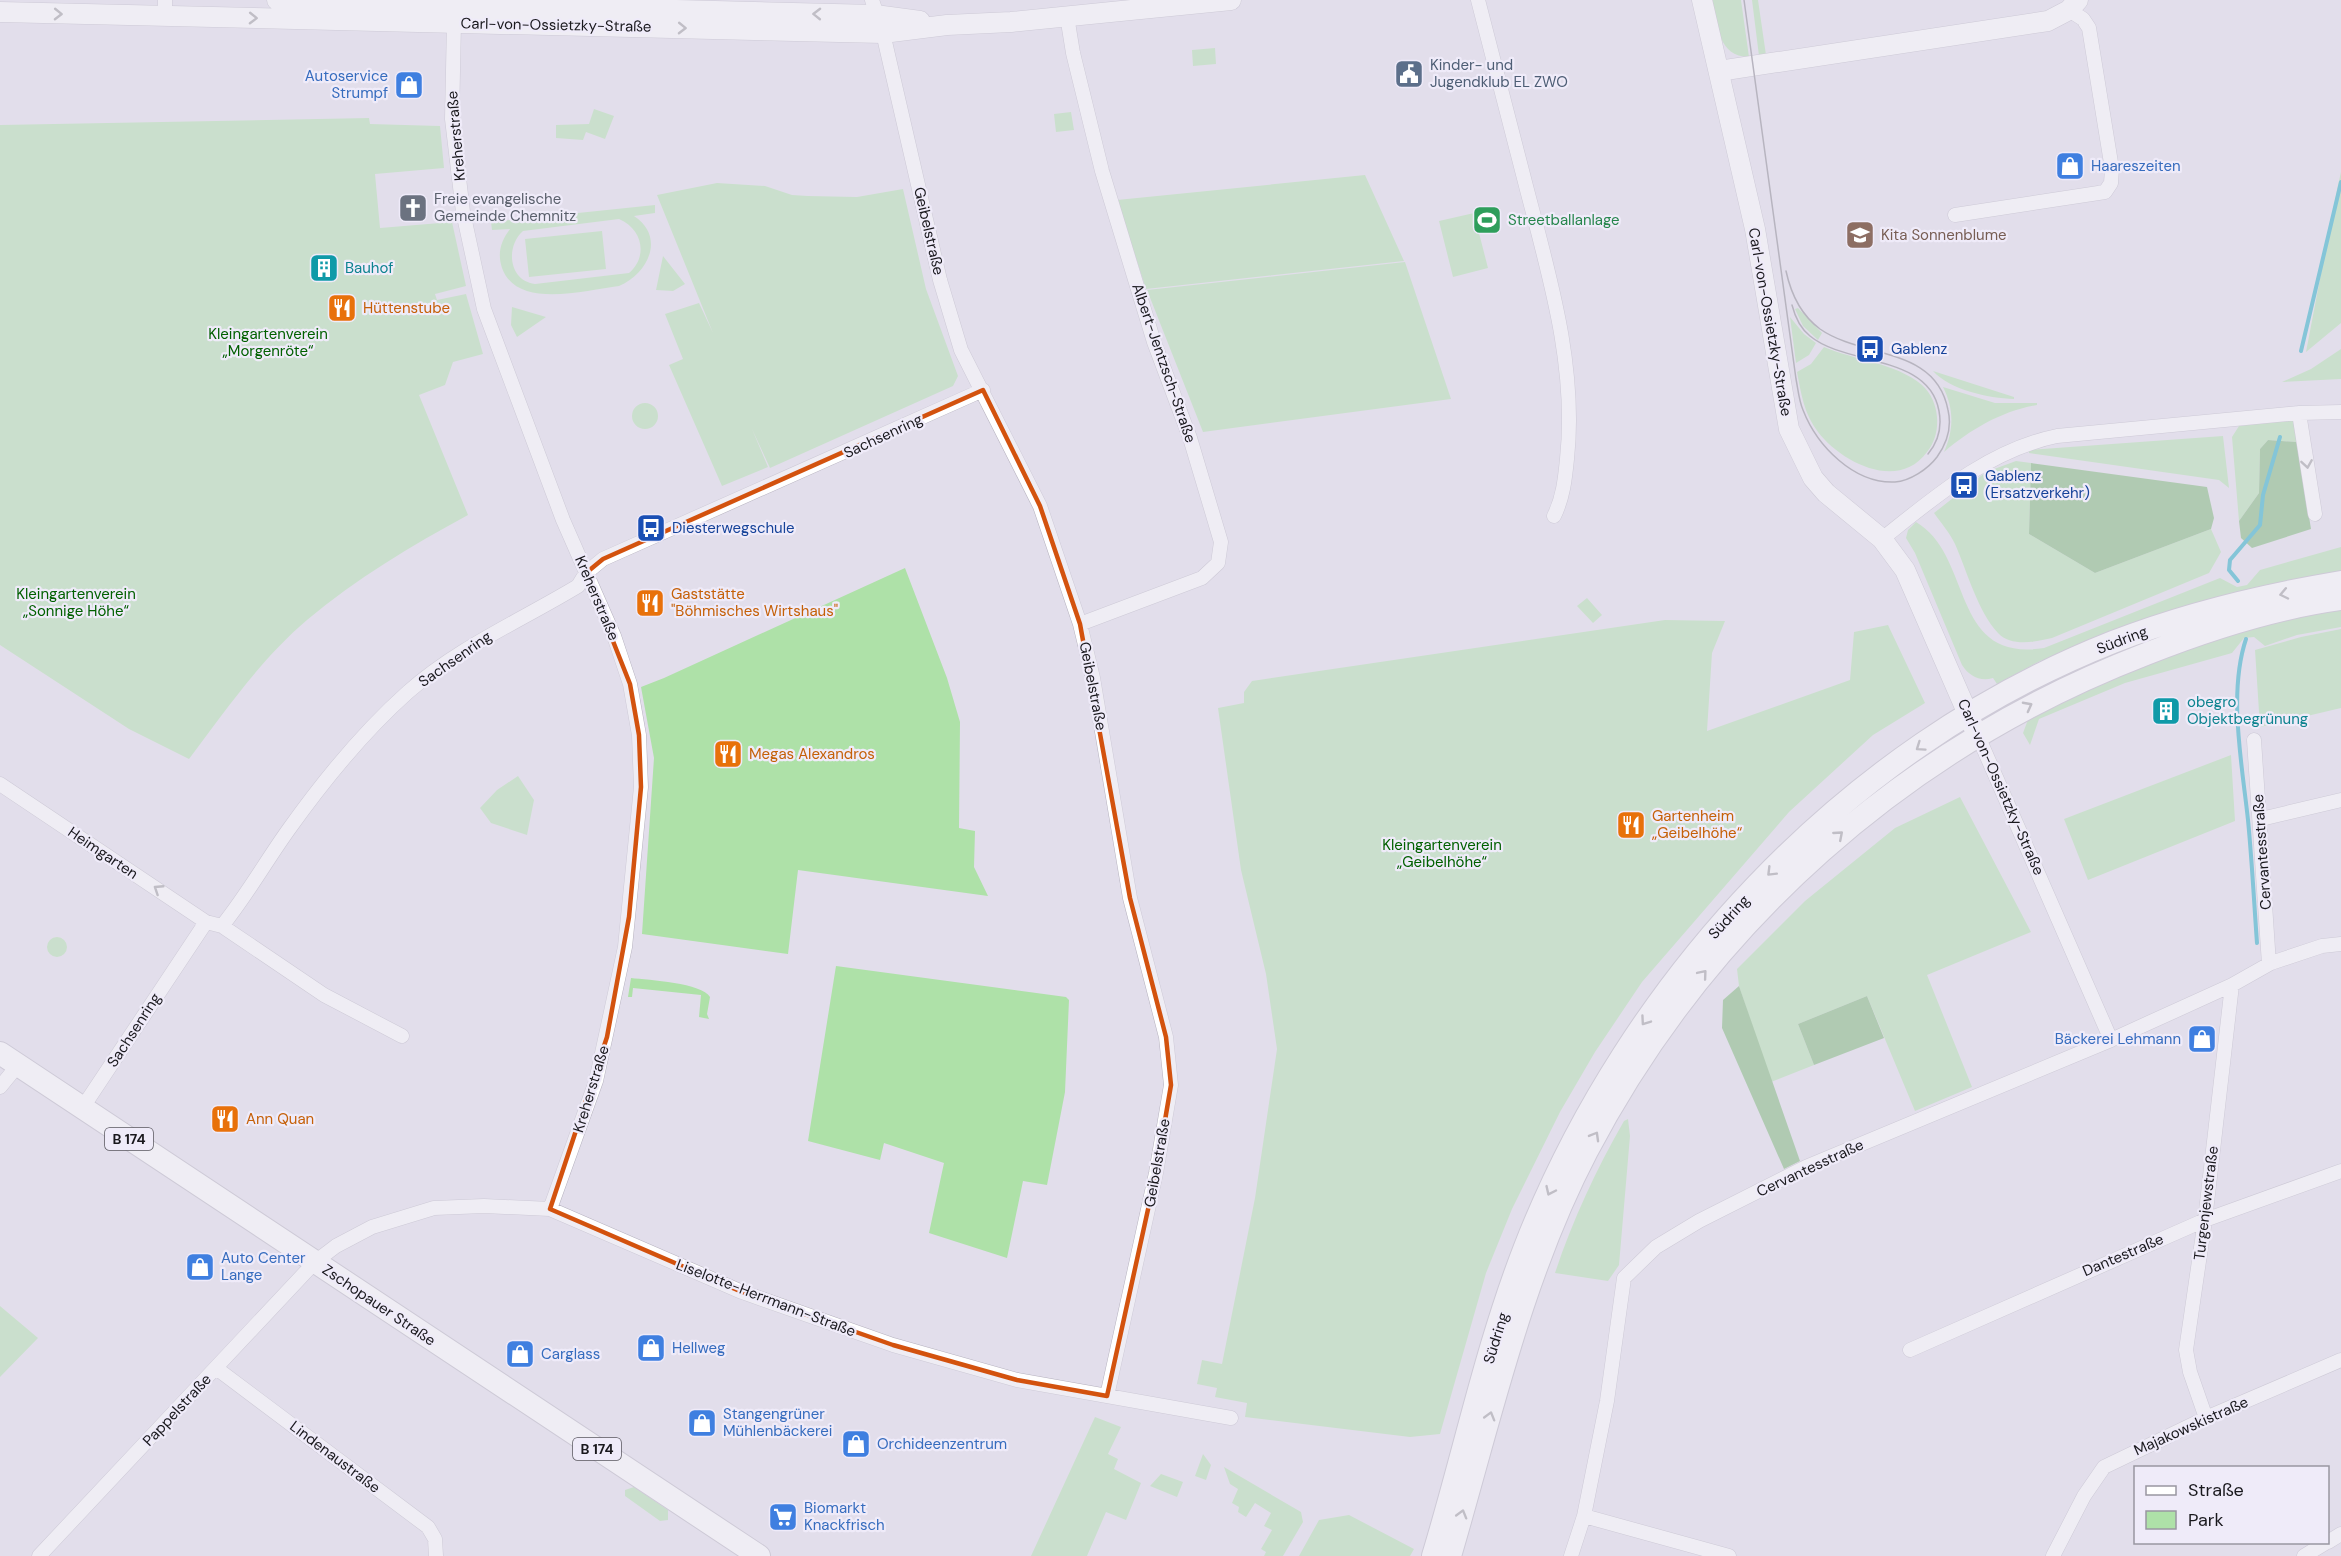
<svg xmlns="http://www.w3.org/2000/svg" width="2341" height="1556" viewBox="0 0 2341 1556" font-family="'DM Sans',sans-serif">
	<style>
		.green { fill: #aee1a8; fill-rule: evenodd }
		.forest { fill: #74b26e }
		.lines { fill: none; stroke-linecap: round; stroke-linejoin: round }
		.stream { stroke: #12a6c0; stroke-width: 4 }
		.street-casing { stroke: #b5b1be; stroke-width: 15 }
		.secondary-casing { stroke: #b5b1be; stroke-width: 21 }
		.primary-casing { stroke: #b5b1be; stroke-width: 24 }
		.street { stroke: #fff; stroke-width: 14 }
		.secondary { stroke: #fff; stroke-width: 20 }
		.primary { stroke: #fff; stroke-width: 22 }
		.tram { stroke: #84828b; stroke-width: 1.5 }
		.oneway { stroke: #989799 }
		.marked { fill: none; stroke: #d3520e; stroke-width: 4.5; stroke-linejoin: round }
		.labels { text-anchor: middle; stroke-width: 4.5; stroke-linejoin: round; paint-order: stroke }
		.shield { fill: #efebf9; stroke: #59575f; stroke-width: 1.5 }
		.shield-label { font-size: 14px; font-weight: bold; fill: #19181d }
		.street-label { font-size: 15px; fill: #19181d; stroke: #efebf9 }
		.service-label { font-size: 15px; fill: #4e5e75; stroke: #efebf9; text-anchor: start }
		.shop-label { font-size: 15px; fill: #366cbe; stroke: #efebf9; text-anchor: start }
		.worship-label { font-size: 15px; fill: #5b616d; stroke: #efebf9; text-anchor: start }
		.leisure-label { font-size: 15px; fill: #27864d; stroke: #efebf9; text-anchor: start }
		.education-label { font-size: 15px; fill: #785e54; stroke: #efebf9; text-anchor: start }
		.culture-label { font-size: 15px; fill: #0d838f; stroke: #efebf9; text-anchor: start }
		.food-label { font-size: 15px; fill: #c56008; stroke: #efebf9; text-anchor: start }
		.park-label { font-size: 15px; fill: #016000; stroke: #efebf9 }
		.transit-label { font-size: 15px; fill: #164399; stroke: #efebf9; text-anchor: start }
	</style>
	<rect width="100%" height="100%" fill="#e2deeb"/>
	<path class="green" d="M1712,0H1741L1749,57C1718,57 1717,24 1712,0Z
		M1752,0H1758L1766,55L1759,56Z
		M1215,48L1216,64L1193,66L1192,50Z
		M594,109L614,116L605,139L586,132L583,140L556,138V125L589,124Z
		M1071,112L1074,130L1056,132L1054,114Z
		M369,118L370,124L440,126L444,168L375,174L380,228L452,222L466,286L435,294L437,300L466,294L483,354L453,362L445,385L419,395L468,515C411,546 357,578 307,620C261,659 225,711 189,759L129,729L0,645V125Z
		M2341,172V323L2306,352L2338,185Z
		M1365,175L1404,261L1146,289L1117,200Z
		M717,183L765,186L792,195L808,196L857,197L903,189L926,289L958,376L953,386L770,468L752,429L768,467L722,486L669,365L683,359L665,314L699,303L713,333L657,195Z
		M655,205V213L634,216C666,237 648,274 619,286C585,290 517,310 502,268C497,253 501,241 510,229L492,230L491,222ZM619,219C643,229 648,257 629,273L535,284C509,281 505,247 523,231Z
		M1496,208L1500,228L1479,233L1488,268L1453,277L1439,221Z
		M602,231L606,269L529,277L525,239Z
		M663,256L685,284L673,291L656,290Z
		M1405,262L1451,399L1203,432L1147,290Z
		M512,307L546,317L517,337L511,325Z
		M1798,308L1822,333L1818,340L1803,326L1795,309Z
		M1790,317L1804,334L1816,343L1809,355L1796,363Z
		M1824,347C1854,360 1896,363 1922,385C1931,393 1936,405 1937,417C1938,430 1935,442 1927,452C1898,492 1841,462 1818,432C1804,414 1801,393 1797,372L1811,364Z
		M2341,349V379L2282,382L2311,369Z
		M1933,371L2014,397V399C1988,398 1950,390 1933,371Z
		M1943,387L1995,403H2037V405C2002,411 1971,429 1944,452C1954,429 1954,409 1943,387Z
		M632 416a13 13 0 1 1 26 0a13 13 0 1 1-26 0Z
		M2293,419L2297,442L2268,440L2260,449L2259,493L2239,521L2232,437L2239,426Z
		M2223,436L2229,488L2219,480L2029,453V450Z
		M2016,461L2031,463L2029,534L2095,573L2211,529L2221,552L2209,573L2052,638C2035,642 2011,647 1998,633C1978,612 1967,571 1955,544C1950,533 1941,523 1934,513L1986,472Z
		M1916,522C1974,556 1949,663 2044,648L2220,578L2237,587L2247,585L2260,570L2341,547V576L2040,661L1997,684L1993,678C1980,682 1969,676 1962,665L1915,553L1906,538L1908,530Z
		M905,568L947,678L960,722L959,828L975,831L974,867L988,896L798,870L788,954L642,934L654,758L641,687L664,678Z
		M1587,598L1602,615L1593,623L1577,606Z
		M2341,610V627L2297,635L2265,646L2254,637L2244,638L2232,653L2125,683L2039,719L2030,745L2023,733L2029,717C2086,688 2146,661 2206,641C2250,625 2296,618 2341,610Z
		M1665,620L1725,621L1712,653L1707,731L1850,680L1854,632L1888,625L1925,703L1873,735L1789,812L1642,982L1595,1052L1560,1112L1512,1209L1486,1273L1440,1434L1410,1437L1245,1417L1247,1403L1215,1397L1217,1388L1197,1384L1202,1360L1222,1364L1255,1198L1277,1049L1266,974L1241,870L1218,708L1244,703V692L1252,681Z
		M2341,629V708L2260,727L2255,650L2301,637Z
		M2231,755L2235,821L2088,880L2064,819Z
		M518,776L534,800L527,835L491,823L480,808L497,790Z
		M1960,797L2031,932L1927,975L1972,1087L1915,1111L1867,996L1798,1024L1814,1065L1771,1082L1739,986L1737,969L1805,901L1895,828Z
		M47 947a10 10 0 1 1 20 0a10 10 0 1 1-20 0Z
		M836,966L1066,997L1069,1000L1065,1092L1047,1185L1023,1181L1007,1258L929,1233L944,1163L884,1143L880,1160L808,1141Z
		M631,978C649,980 702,983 710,997L707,1014L709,1019L699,1017L701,995L633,988L632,997H628Z
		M1628,1119L1630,1136L1619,1265L1608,1281L1555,1273C1573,1219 1596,1170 1624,1121Z
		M0,1306L38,1338L0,1377Z
		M1095,1417L1121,1427L1108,1454L1118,1459L1114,1469L1141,1483L1126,1520L1106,1512L1087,1556H1031Z
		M1203,1454L1211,1465L1206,1480L1195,1476Z
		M1224,1467L1301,1512L1303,1522L1283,1556H1264L1266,1552L1261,1549L1272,1530L1264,1526L1271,1513L1255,1503L1246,1517L1238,1512L1239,1507L1232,1503L1238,1489L1230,1484Z
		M1161,1474L1183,1482L1177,1497L1150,1486Z
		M634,1487L668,1510V1520L660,1521L625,1496V1490Z
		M1349,1515L1414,1549L1410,1556H1299L1319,1520Z"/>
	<path class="forest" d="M2268,440L2297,442L2311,529L2252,548L2241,538L2239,521L2259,493L2260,449Z
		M2031,463L2207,487L2214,518L2211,529L2095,573L2029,534Z
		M1739,986L1800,1161L1784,1169L1722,1028L1723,1000Z
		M1867,996L1884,1038L1814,1065L1798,1024Z"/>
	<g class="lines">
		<path class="stream" d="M2301,351L2341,182
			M2238,581L2229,570L2230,560L2260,525L2263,495L2280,437
			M2246,639C2228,693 2242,764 2248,820C2252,861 2254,902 2257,943"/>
		<g class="street-casing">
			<path id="street" d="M872,0L883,33L940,280L961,350L1040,506L1080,624L1093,678L1130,898L1166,1037L1171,1085L1156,1173L1107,1396
				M1478,0C1494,62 1510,124 1526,186C1549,275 1577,366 1567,459C1565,479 1563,498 1554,516
				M165,16V0
				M1067,16L1073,53L1102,171L1154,342L1190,438L1221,542L1218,563L1202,578L1080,624
				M459,18L454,22L452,119L463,212L484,309L563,520L614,636L630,684L639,735L641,787L625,947L596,1081L550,1209
				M1955,215L2105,192L2111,183L2112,169L2089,28L2083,19L2069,10
				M2299,413L2315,514
				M1882,539C1936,496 1989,450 2057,436L2299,413L2341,412
				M1978,736L2111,1040
				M2254,740L2269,964
				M0,784L206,922L222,926L324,995L402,1036
				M2261,819L2341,800
				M222,926C247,895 266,861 289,829C324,780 363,732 408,692C459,647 520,621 578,586L586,573L603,559L983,390
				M0,1087L18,1065
				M83,1107L206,922
				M1910,1350L2205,1220L2341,1171
				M216,1368L428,1527L435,1539L436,1556
				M2206,1418L2190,1372L2186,1350L2205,1220L2232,985
				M1584,1516L1729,1556
				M2328,1542L2341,1534
				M39,1556L315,1262L336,1246L372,1227L434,1208L484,1206L550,1209L742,1292L893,1345L1017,1380L1231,1418
				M1571,1556L1584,1516L1607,1401L1624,1278L1656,1247L1699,1221L1806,1167L2111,1040L2232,985L2271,963L2322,946L2341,944
				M2053,1556L2084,1496L2104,1467L2206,1418L2341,1360
				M2304,1556L2327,1542"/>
		</g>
		<g class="secondary-casing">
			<path id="secondary" d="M277,0L875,15L920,21
				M1702,0L1755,229L1789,429L1813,478L1826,493L1882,539L1905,570L1974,728
				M0,12L883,33L947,25L1011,22L1231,0
				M1719,71L2048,21L2069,10L2078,0"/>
		</g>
		<g class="primary-casing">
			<path id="primary" d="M0,1053L759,1556
				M1433,1556C1464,1454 1486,1347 1525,1247C1629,981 1844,748 2113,642C2185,614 2264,595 2341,582
				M1450,1556C1490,1420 1521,1277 1587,1151C1707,922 1905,747 2146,654C2209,629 2274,608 2341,599"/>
		</g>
		<use href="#street" class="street"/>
		<use href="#secondary" class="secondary"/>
		<use href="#primary" class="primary"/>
		<path class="tram" d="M1744,0L1796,379C1798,389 1799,401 1803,410C1817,446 1854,484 1895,482C1910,481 1928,469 1937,457C1947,443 1952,427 1948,410C1936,346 1863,359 1820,329C1801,315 1791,294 1786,271
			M1792,305C1795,317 1800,328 1810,336C1846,366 1929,354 1939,411C1942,427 1938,442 1928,454"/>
	</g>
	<defs><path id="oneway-chevron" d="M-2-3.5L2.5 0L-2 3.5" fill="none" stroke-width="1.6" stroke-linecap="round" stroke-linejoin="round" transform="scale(1.5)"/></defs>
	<g class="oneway">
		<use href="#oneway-chevron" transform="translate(58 14) rotate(1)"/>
		<use href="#oneway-chevron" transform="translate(817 14) rotate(-179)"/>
		<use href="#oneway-chevron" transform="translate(253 18) rotate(1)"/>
		<use href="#oneway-chevron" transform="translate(682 28) rotate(1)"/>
		<use href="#oneway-chevron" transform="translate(2307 464) rotate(81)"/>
		<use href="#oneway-chevron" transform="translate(2284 594) rotate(168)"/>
		<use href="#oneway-chevron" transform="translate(2028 706) rotate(-28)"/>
		<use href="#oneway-chevron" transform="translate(1920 747) rotate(145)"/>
		<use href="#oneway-chevron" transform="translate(1839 835) rotate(-41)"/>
		<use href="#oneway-chevron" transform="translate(1771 872) rotate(135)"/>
		<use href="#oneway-chevron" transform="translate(158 889) rotate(-147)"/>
		<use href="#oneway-chevron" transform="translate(1703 974) rotate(-50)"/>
		<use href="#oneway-chevron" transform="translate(1645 1021) rotate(125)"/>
		<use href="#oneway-chevron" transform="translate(1595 1136) rotate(-60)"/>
		<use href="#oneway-chevron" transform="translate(1550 1191) rotate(115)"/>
		<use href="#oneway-chevron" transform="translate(1490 1416) rotate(-74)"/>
		<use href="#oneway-chevron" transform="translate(1462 1514) rotate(-74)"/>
	</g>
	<path d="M0 0H2341V1556H0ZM983,390L1040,506L1080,624L1130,898L1166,1037L1171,1085L1156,1173L1107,1396L1017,1380L893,1345L742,1292L550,1209L607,1037L629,917L641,787L639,735L630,684L586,573L603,559Z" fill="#e2deeb" fill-opacity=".55" fill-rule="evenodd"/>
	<path class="marked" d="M983,390L1040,506L1080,624L1130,898L1166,1037L1171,1085L1156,1173L1107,1396L1017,1380L893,1345L742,1292L550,1209L607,1037L629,917L641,787L639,735L630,684L586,573L603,559Z"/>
	<defs>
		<g id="civic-square" transform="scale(1.5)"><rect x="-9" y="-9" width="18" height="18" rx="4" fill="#5c6f8a" stroke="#efebf9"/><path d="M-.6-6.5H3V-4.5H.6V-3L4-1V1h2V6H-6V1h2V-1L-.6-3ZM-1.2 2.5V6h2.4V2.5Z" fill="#fff"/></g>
		<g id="shop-square" transform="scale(1.5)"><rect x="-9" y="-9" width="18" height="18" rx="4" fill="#3f7fe0" stroke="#efebf9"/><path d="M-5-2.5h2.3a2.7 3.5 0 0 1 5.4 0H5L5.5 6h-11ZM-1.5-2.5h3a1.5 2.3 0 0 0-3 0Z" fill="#fff"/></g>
		<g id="church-square" transform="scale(1.5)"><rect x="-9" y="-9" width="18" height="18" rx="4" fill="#6b7280" stroke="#efebf9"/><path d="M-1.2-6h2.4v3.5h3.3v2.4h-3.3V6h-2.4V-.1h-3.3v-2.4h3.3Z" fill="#fff"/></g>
		<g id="stadium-square" transform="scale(1.5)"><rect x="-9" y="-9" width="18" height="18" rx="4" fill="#2e9e5b" stroke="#efebf9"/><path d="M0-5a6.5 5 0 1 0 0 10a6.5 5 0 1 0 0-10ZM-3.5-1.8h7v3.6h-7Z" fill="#fff"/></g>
		<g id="school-square" transform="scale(1.5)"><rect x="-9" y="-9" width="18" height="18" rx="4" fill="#8d6e63" stroke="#efebf9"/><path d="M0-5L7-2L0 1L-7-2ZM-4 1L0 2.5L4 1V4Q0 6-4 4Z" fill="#fff"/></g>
		<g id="building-square" transform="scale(1.5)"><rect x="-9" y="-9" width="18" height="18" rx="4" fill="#0f9aa8" stroke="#efebf9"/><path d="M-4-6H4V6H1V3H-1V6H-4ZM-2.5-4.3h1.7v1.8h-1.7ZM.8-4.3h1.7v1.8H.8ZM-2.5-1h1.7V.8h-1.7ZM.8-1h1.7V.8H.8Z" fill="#fff"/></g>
		<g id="restaurant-square" transform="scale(1.5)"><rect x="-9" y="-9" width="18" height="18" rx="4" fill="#e8710a" stroke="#efebf9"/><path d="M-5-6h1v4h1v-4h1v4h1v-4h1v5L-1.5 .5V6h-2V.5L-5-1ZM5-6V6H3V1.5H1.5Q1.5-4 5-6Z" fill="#fff"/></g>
		<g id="bus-square" transform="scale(1.5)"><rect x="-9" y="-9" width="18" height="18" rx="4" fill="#1a4fb4" stroke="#efebf9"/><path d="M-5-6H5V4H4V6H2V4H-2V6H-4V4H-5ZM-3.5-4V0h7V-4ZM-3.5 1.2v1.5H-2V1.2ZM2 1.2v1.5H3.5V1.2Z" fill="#fff"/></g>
		<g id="supermarket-square" transform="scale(1.5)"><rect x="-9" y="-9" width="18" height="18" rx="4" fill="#3f7fe0" stroke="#efebf9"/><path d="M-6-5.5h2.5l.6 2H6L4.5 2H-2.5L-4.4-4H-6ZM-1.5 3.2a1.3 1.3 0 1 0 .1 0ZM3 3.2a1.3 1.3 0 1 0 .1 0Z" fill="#fff"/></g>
	</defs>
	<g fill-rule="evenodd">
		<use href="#civic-square" x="1409" y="74"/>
		<use href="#shop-square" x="409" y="85"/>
		<use href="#shop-square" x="2070" y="166"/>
		<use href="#church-square" x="413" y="208"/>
		<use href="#stadium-square" x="1487" y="220"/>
		<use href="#school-square" x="1860" y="235"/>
		<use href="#building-square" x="324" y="268"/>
		<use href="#restaurant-square" x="342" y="308"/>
		<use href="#bus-square" x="1870" y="349"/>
		<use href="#bus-square" x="1964" y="485"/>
		<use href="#bus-square" x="651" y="528"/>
		<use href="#restaurant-square" x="650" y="603"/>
		<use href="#building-square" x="2166" y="711"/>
		<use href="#restaurant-square" x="728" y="754"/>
		<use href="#restaurant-square" x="1631" y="825"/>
		<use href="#shop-square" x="2202" y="1039"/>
		<use href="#restaurant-square" x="225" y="1119"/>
		<use href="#shop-square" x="200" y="1267"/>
		<use href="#shop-square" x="651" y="1348"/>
		<use href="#shop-square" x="520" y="1354"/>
		<use href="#shop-square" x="702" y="1423"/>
		<use href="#shop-square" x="856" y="1444"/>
		<use href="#supermarket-square" x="783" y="1517"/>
	</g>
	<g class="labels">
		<g class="shield">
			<rect x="105" y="1128" width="48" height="22" rx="4.5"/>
			<rect x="573" y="1438" width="48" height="22" rx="4.5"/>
		</g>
		<g class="shield-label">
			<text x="129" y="1144">B 174</text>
			<text x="597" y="1454">B 174</text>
		</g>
		<g class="street-label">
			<text transform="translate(556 25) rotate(1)" y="5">Carl-von-Ossietzky-Straße</text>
			<text transform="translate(456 136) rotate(-95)" y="5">Kreherstraße</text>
			<text transform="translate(929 231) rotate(77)" y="5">Geibelstraße</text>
			<text transform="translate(1770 322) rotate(80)" y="5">Carl-von-Ossietzky-Straße</text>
			<text transform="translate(1164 363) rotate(71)" y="5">Albert-Jentzsch-Straße</text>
			<text transform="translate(883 436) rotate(-25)" y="5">Sachsenring</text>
			<text transform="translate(597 598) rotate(67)" y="5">Kreherstraße</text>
			<text transform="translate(2122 640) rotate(-21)" y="5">Südring</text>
			<text transform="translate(455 659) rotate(-35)" y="5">Sachsenring</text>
			<text transform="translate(1093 686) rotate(79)" y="5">Geibelstraße</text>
			<text transform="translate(2001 787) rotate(66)" y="5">Carl-von-Ossietzky-Straße</text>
			<text transform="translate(2262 852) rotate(-94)" y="5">Cervantesstraße</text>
			<text transform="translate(103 853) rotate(34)" y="5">Heimgarten</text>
			<text transform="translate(1729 917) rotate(-48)" y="5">Südring</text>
			<text transform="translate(134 1030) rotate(-57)" y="5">Sachsenring</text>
			<text transform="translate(591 1089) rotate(-73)" y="5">Kreherstraße</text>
			<text transform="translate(1157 1163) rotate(-80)" y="5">Geibelstraße</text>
			<text transform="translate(1810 1168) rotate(-25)" y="5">Cervantesstraße</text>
			<text transform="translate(2206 1203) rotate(-83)" y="5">Turgenjewstraße</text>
			<text transform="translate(2123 1255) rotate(-23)" y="5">Dantestraße</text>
			<text transform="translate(766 1298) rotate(21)" y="5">Liselotte-Herrmann-Straße</text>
			<text transform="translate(379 1305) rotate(34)" y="5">Zschopauer Straße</text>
			<text transform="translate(1496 1338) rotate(-73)" y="5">Südring</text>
			<text transform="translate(177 1410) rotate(-47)" y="5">Pappelstraße</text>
			<text transform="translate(2191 1426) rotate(-24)" y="5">Majakowskistraße</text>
			<text transform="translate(335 1457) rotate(37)" y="5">Lindenaustraße</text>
		</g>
		<g class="service-label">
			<text x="1430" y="70">Kinder- und<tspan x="1430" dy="17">Jugendklub EL ZWO</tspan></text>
		</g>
		<g class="shop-label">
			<text x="388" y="81" text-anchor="end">Autoservice<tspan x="388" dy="17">Strumpf</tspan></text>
			<text x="2091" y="171">Haareszeiten</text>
			<text x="2181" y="1044" text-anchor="end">Bäckerei Lehmann</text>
			<text x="221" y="1263">Auto Center<tspan x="221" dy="17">Lange</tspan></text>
			<text x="672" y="1353">Hellweg</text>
			<text x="541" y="1359">Carglass</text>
			<text x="723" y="1419">Stangengrüner<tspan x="723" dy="17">Mühlenbäckerei</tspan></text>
			<text x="877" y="1449">Orchideenzentrum</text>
			<text x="804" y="1513">Biomarkt<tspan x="804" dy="17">Knackfrisch</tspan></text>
		</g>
		<g class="worship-label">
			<text x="434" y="204">Freie evangelische<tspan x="434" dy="17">Gemeinde Chemnitz</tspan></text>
		</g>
		<g class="leisure-label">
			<text x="1508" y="225">Streetballanlage</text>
		</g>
		<g class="education-label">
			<text x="1881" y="240">Kita Sonnenblume</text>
		</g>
		<g class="culture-label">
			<text x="345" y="273">Bauhof</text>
			<text x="2187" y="707">obegro<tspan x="2187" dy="17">Objektbegrünung</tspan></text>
		</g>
		<g class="food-label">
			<text x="363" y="313">Hüttenstube</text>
			<text x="671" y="599">Gaststätte<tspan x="671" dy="17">"Böhmisches Wirtshaus"</tspan></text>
			<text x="749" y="759">Megas Alexandros</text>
			<text x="1652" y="821">Gartenheim<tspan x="1652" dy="17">„Geibelhöhe“</tspan></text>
			<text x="246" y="1124">Ann Quan</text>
		</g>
		<g class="park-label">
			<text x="268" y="339">Kleingartenverein<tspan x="268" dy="17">„Morgenröte“</tspan></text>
			<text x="76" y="599">Kleingartenverein<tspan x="76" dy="17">„Sonnige Höhe“</tspan></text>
			<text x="1442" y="850">Kleingartenverein<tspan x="1442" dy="17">„Geibelhöhe“</tspan></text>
		</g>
		<g class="transit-label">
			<text x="1891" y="354">Gablenz</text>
			<text x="1985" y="481">Gablenz<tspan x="1985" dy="17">(Ersatzverkehr)</tspan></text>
			<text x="672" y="533">Diesterwegschule</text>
		</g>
	</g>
	<rect x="2134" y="1466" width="195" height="78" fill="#efebf9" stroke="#9997a1" stroke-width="1.5"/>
	<rect x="2146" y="1486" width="30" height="9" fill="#ffffff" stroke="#9997a1" stroke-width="1.5"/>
	<text x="2188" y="1496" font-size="18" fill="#19181d">Straße</text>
	<rect x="2146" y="1511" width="30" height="18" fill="#aee1a8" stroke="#9997a1" stroke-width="1.5"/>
	<text x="2188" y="1526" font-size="18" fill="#19181d">Park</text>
</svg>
